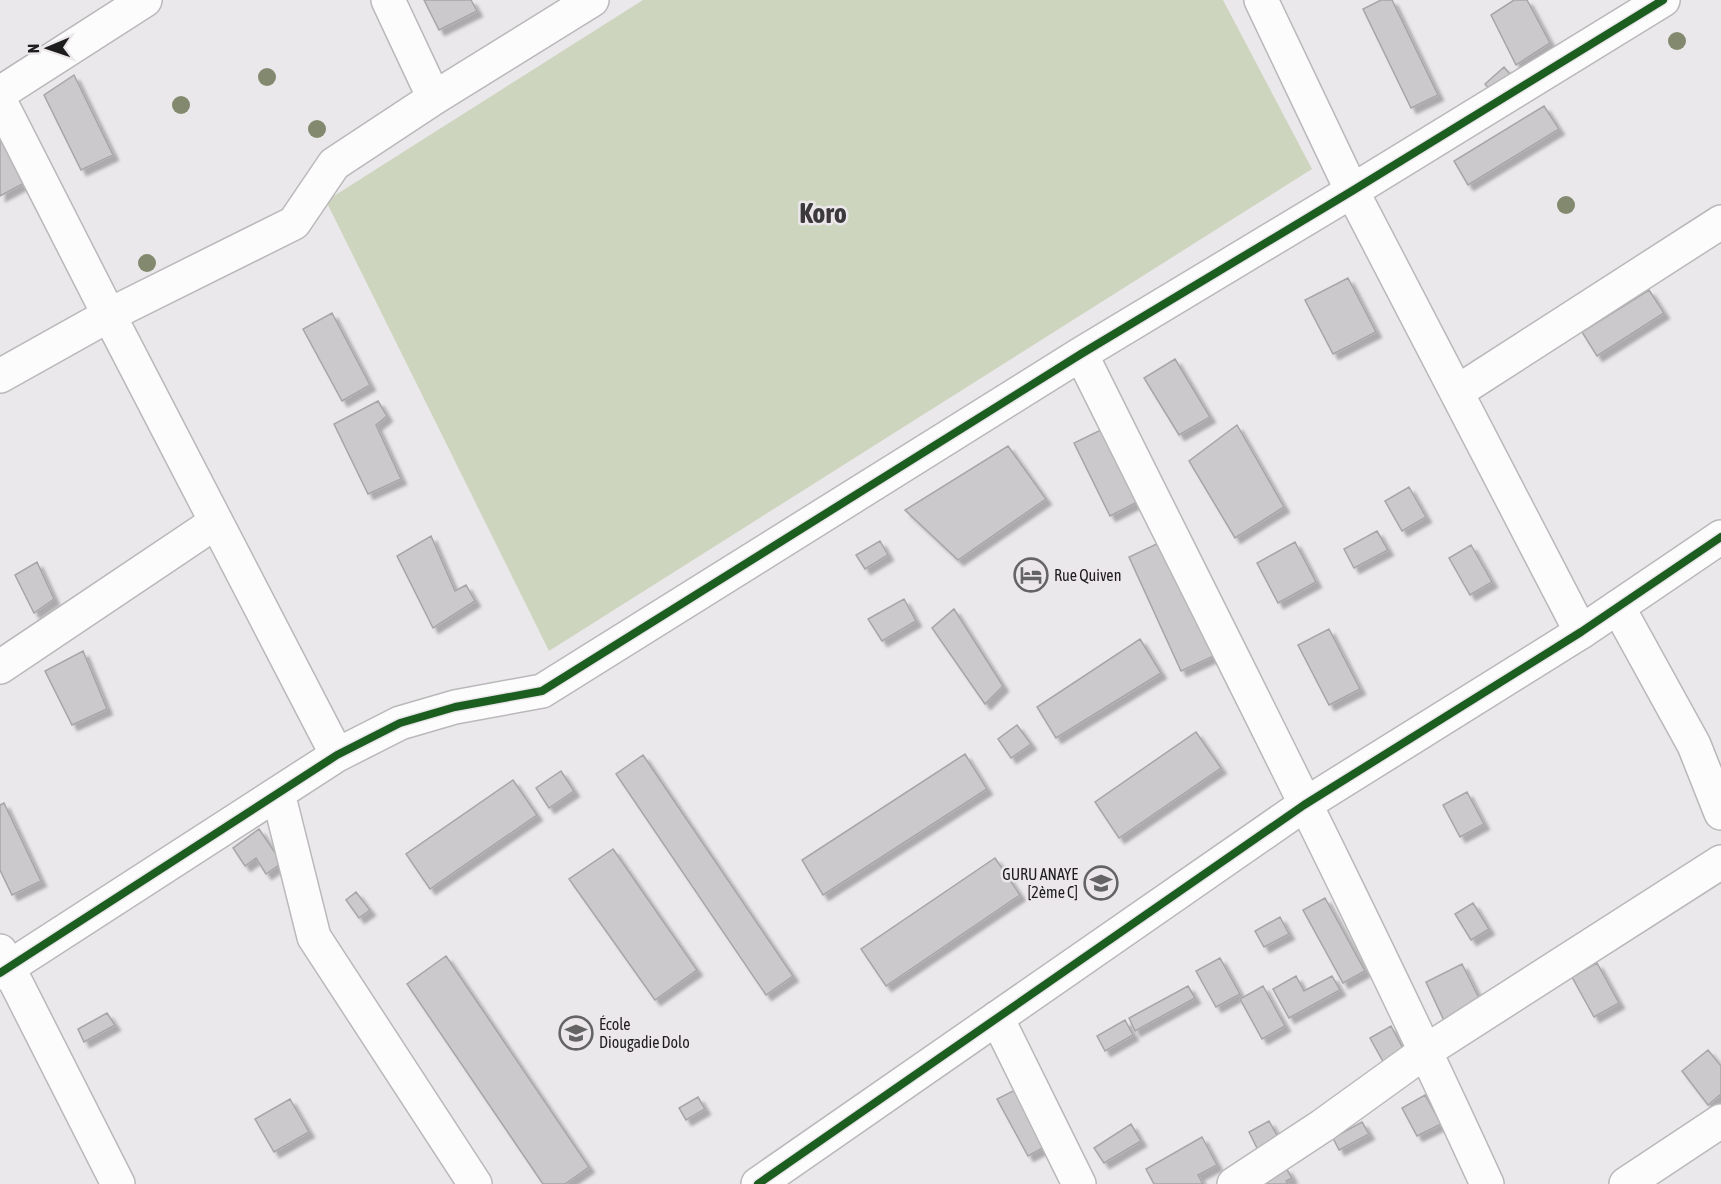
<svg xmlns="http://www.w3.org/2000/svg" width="1721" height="1184" viewBox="0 0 1721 1184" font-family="'Asap Condensed',sans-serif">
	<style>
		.green { fill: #ced5bf }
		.building { fill: #cbc9cb; stroke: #a7a6a7; stroke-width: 1.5; filter: url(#shadow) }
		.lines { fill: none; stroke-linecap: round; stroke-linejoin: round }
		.minor-casing { stroke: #bab8ba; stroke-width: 36 }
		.tertiary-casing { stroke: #bab8ba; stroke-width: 36 }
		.minor { stroke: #fcfcfc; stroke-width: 33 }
		.tertiary { stroke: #fcfcfc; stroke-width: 33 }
		.cycleway-casing { stroke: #ebe7eb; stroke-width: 11 }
		.cycleway { stroke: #1b5e20; stroke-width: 8 }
		.tree { fill: #83896e }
		.labels { text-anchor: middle; stroke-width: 5; stroke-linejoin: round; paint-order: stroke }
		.poi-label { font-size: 16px; fill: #1e1d1e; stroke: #ebe7eb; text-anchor: start }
		.town-label { font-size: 28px; font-weight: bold; fill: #3b393c; stroke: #ebe7eb }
	</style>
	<defs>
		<filter id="shadow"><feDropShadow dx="5.5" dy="5.5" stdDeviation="1.5" flood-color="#0004"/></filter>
	</defs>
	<rect width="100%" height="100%" fill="#eae8ea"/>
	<path class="green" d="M643,0H1223L1312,169L549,651L326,201Z"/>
	<path class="building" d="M424,0H471L477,11L439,30Z
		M1381,0H1392L1438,95L1411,108L1363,9Z
		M1514,0H1527L1550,43L1516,65L1491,15Z
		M1504,67L1515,80L1496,96L1485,84Z
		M74,75L113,155L81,170L44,95Z
		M1544,106L1559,129L1468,185L1454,161Z
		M0,128L28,181L0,196Z
		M1348,278L1376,332L1333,354L1305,300Z
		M1649,290L1664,313L1597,356L1582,332Z
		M332,313L370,385L342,401L303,329Z
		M1175,359L1210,417L1179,435L1144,378Z
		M378,401L387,416L376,425L401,479L368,494L334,424Z
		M1237,425L1284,507L1235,538L1189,461Z
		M1109,426L1145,498L1110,516L1074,443Z
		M1008,446L1046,499L958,560L905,510Z
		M1409,487L1426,517L1402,531L1385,501Z
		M1377,531L1388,550L1354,568L1344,549Z
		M431,536L455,591L466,585L475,601L433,628L397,556Z
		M880,541L888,555L865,569L856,555Z
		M1163,541L1216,655L1181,671L1129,557Z
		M1295,542L1316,582L1278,603L1257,563Z
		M1471,545L1492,582L1470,595L1449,558Z
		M37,562L54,599L34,613L15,575Z
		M904,599L916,621L882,641L868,619Z
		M954,609L1003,686L985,704L932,628Z
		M1329,629L1360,689L1329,705L1298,645Z
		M1140,639L1161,673L1056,738L1037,707Z
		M83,651L107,709L72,725L45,671Z
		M1017,725L1031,744L1011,758L998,739Z
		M1196,732L1221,768L1119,838L1095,802Z
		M965,754L987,789L823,895L802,860Z
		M643,755L793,976L766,995L616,774Z
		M561,771L574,791L549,808L536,788Z
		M513,780L537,815L430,889L406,854Z
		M1467,792L1484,824L1460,837L1443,805Z
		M4,803L41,881L12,895L0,870V805Z
		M259,829L282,863L266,874L256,858L245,866L233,848Z
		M613,849L697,970L655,1000L569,879Z
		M995,858L1020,895L886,986L861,949Z
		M356,892L370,910L359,918L346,900Z
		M1325,898L1365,971L1343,983L1303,910Z
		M1473,903L1489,929L1471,940L1455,914Z
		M1280,917L1289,934L1264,947L1255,931Z
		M446,956L589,1167L565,1184H543L407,984Z
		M1220,958L1240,994L1216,1007L1196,971Z
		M1597,963L1619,1003L1594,1017L1572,977Z
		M1462,964L1484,1008L1447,1027L1426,982Z
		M1296,976L1304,991L1332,976L1340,990L1289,1018L1273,989Z
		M1188,986L1195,998L1135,1031L1129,1018Z
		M1263,986L1285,1026L1262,1039L1240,999Z
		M107,1013L115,1025L84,1042L78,1029Z
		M1125,1020L1133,1035L1105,1051L1097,1036Z
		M1391,1026L1406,1054L1385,1065L1370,1038Z
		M1708,1050L1721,1066V1094L1708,1105L1682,1071Z
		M1019,1088L1050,1144L1028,1156L997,1099Z
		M1425,1095L1441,1124L1417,1136L1402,1108Z
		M698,1097L705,1109L686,1120L679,1108Z
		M290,1099L309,1132L274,1152L255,1119Z
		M1269,1121L1279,1139L1258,1150L1249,1132Z
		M1362,1122L1369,1134L1339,1150L1333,1138Z
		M1131,1124L1141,1141L1104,1163L1094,1148Z
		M1202,1137L1217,1165L1198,1175L1203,1184H1154L1146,1169Z
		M1286,1168L1292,1178L1286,1181L1288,1184H1262Z"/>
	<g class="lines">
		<g class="minor-casing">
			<path id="minor" d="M388,0L434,98
				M1261,0L1352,191L1581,632
				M0,93L145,0
				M0,101L109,315L337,755
				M1081,354C1218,630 1359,904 1487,1184
				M0,376L109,315L294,223L334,164L434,98L592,0
				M1457,392L1721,222
				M1618,607L1694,745L1721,813
				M0,667L216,522
				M278,793L314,937L475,1184
				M0,951L118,1184
				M0,973L337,755L400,723L455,707L542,691L1081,354L1352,191L1663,0
				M997,1018L1079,1184
				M1234,1184L1322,1126L1426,1051L1721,862
				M1626,1184L1721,1121"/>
		</g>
		<g class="tertiary-casing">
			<path id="tertiary" d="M758,1184L1304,805L1581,632L1721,537"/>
		</g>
		<use href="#minor" class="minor"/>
		<use href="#tertiary" class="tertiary"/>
		<g class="cycleway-casing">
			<path id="cycleway" d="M0,973L337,755L400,723L455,707L542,691L1081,354L1352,191L1663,0
				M758,1184L1304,805L1581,632L1721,537"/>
		</g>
		<use href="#cycleway" class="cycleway"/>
	</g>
	<g class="tree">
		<circle cx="1677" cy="41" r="9"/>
		<circle cx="267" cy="77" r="9"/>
		<circle cx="181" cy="105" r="9"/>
		<circle cx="317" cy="129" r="9"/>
		<circle cx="1566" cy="205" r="9"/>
		<circle cx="147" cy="263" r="9"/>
	</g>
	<defs>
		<g id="hotel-ring" transform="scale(1.725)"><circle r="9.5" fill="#ebe7eb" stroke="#656465" stroke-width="1.5"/><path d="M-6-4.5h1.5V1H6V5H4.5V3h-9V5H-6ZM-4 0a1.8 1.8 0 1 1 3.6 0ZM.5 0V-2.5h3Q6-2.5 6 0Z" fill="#656465"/></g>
		<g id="school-ring" transform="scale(1.725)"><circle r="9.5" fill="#ebe7eb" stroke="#656465" stroke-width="1.5"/><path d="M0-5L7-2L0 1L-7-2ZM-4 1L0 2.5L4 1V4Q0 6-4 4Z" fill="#656465"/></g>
	</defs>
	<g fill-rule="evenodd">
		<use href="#hotel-ring" x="1031" y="575"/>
		<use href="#school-ring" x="1101" y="883"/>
		<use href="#school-ring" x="576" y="1033"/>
	</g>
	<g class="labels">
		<g class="poi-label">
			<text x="1054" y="581">Rue Quiven</text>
			<text x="1078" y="880" text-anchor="end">GURU ANAYE<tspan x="1078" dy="18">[2ème C]</tspan></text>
			<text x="599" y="1030">École<tspan x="599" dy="18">Diougadie Dolo</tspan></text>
		</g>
		<g class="town-label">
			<text x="823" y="223">Koro</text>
		</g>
	</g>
	<g transform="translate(48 48) rotate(268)" stroke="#ebe7eb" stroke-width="4.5" paint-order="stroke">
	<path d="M0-4.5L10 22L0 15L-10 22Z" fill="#1e1d1e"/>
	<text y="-9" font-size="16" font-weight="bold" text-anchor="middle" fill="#1e1d1e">N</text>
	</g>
</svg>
